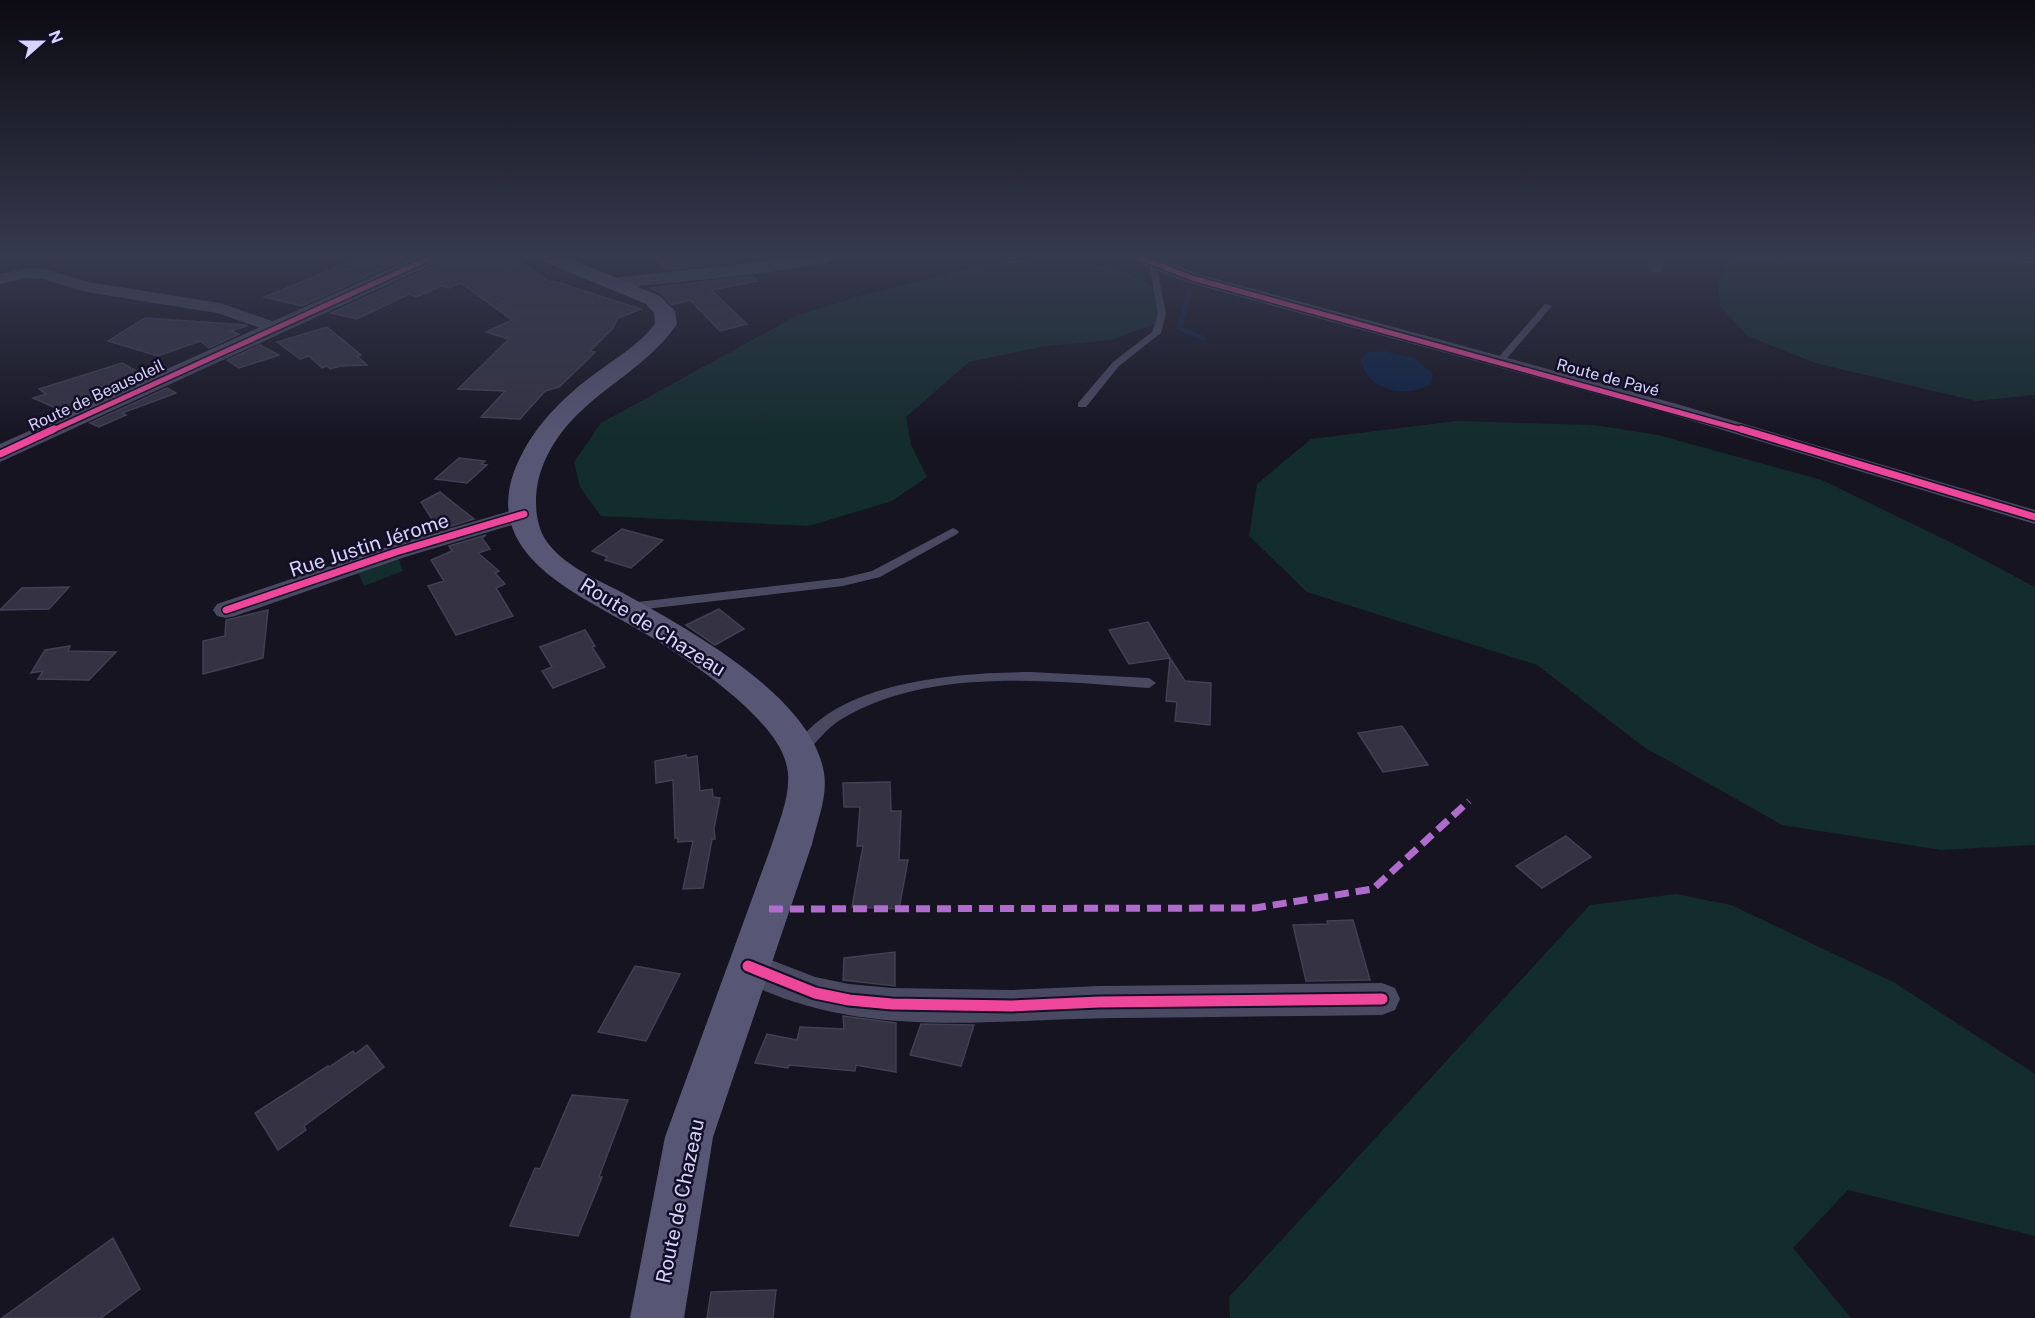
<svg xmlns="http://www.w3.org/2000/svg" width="2035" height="1318" viewBox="0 0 2035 1318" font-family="'Public Sans',sans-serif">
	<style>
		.green { fill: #132c2d }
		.water { fill: #0d2144 }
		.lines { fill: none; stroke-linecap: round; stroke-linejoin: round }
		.stream { stroke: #0d2144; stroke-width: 5 }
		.building { fill: #343243; stroke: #433f54; stroke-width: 1.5 }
		.service { fill: #4a4962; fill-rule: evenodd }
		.minor { fill: #4a4962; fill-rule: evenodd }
		.tertiary { fill: #4a4962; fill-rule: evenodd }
		.secondary { fill: #575674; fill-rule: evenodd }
		.quiet { stroke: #b06ccc; stroke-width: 7; stroke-dasharray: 14 7; stroke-linecap: butt }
		.cycleway-far2-casing { stroke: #130f26; stroke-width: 8 }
		.cycleway-far1-casing { stroke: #130f26; stroke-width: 10 }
		.cycleway-casing { stroke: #130f26; stroke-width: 15 }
		.cycleway-far2 { stroke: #ed469a; stroke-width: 5 }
		.cycleway-far1 { stroke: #ed469a; stroke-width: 7 }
		.cycleway { stroke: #ed469a; stroke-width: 11 }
		.labels { text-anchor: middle; stroke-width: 5; stroke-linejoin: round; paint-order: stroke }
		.far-street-label { font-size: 16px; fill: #d9d4ff; stroke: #130f26 }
		.street-label { font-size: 20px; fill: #d9d4ff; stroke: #130f26 }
	</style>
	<rect width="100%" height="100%" fill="#161421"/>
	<path class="green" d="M1730,257H2007L2035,261V395L1976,401L1815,363L1748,336L1720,306L1718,282Z
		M1007,260L1102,265L1124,271L1159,291L1162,308L1155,324L1111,340L1045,346L969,362L906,417L911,445L927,477L892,501L809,526L601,516L580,487L574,462L601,423L796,316L859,296Z
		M1457,421L1594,425L1658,435L1822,480L1952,543L2035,587V845L1941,850L1782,825L1644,747L1537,665L1307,592L1249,536L1257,484L1311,439Z
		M396,552L403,571L364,586L355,566Z
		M1676,894L1731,905L1895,983L2035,1074V1236L1848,1190L1793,1248L1851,1318H1230L1229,1297L1590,905Z"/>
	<path class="water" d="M1384,351L1414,358L1433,374L1431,384C1407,399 1365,391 1361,359L1367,352Z"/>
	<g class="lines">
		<path class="stream" d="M1183,257L1190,263L1189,273
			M1190,291L1179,328L1203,338"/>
	</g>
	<path class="building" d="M363,257H375L393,262L394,257H410L302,306L264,297Z
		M444,257H514L550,282L554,281L641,309L618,318L613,328L590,351L595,352L581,366L559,387L545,391L520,419L481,417L505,391L458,389L509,339L486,332L512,320L461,283L449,288L442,286L416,297L409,294L357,319L331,313L440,263Z
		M656,257H736L740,262L666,270Z
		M753,276L758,281L711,290L747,324L720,331L690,300L672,305L662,294L650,288Z
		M145,318L246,325L247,326L231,331L239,334L209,348L200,341L158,356L108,341Z
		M327,327L361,355L357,356L367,365L341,366L330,369L327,366L322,368L309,356L300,359L277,342Z
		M260,345L279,355L239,368L227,360Z
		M122,363L145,376L65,412L33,398L46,394L39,389Z
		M167,388L176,393L122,413L126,415L99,427L90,423Z
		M459,458L485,461L482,464L487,465L467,483L435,479Z
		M440,492L474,519L439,530L421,502Z
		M622,529L629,531L663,540L631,568L605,560L607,557L592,551Z
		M486,535L482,538L490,549L478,553L499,571L495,573L505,584L496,588L513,616L456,635L428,586L444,581L431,560L452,551L449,546Z
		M69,587L49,609L0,610L22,588Z
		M719,609L744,629L715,645L686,625Z
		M268,610L263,658L203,674V641L225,636L226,620Z
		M1148,622L1170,658L1129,664L1109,630Z
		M585,630L595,646L592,647L605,667L553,688L542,671L552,667L540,647Z
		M70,646L68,651L116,652L89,680L38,679L43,671L31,673L45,650Z
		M1170,658L1185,681L1211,683L1210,725L1175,721L1177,702L1166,701Z
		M1402,726L1428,765L1383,772L1358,733Z
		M686,755L687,758L697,756L700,791L712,789L713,797L720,798L714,828L715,839H712L703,888L683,889L693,841L678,842V838H675L673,780L656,783L655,761Z
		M890,782L891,811H901L899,860H908L899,909L852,907L863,846H857L860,807H844L843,783Z
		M1566,836L1591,857L1542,888L1516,866Z
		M1353,920L1370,980L1306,981L1293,925L1328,924L1327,921Z
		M895,952V986L843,980L844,958Z
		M635,966L680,974L646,1041L598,1032Z
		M843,1016L896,1023V1072L856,1065L855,1071L789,1065L788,1068L755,1063L767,1034L797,1040L800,1027L844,1029Z
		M921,1024L974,1025L961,1066L910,1055Z
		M367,1045L384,1067L304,1126L306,1130L278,1150L255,1113L328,1066L329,1067L353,1051L355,1054Z
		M572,1095L628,1100L599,1177H602L578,1236L510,1226L535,1168L540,1169Z
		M113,1238L140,1289L101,1318H2Z
		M776,1290L773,1318H707L711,1292Z"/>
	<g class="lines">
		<path class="service" d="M1149,262L1156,264L1166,314L1161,333L1119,366L1086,407H1078V403L1113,362L1152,332L1158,314Z
			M1545,304L1552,306L1502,364H1496V360Z
			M953,528L957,530L959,532L957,534L880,577L843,586L629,611L623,607L629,603L843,578L872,571Z
			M1030,672L1149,678L1156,683L1149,688C1051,681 927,666 840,720C826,729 816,743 804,755H794L792,751C834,680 956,673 1030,672Z"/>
		<path class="minor" d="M802,257H838C827,271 642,285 612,288L604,283L612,278Z
			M1130,257H1153L1198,274L1677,404L2035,510V524L1663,412L1186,282L1132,260Z
			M1648,257H1664V269L1662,272H1650L1648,269Z
			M28,268L45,269L88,282L220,303L281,324L284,328L281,332L275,333L217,313L86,292L43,279L28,278L0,284V274Z
			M524,507L532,509L536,514L532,519L405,557L235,616L226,618L217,616L213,610L217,604L387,547Z
			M748,951L815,977L849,984L892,988L1012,990L1099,986L1382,983L1395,988L1400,999L1395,1010L1382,1015C1294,1016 1206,1017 1117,1018C1002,1019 880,1038 770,993C754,986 738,982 730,966L735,955Z"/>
		<path class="tertiary" d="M416,257H442L439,261L0,462V444Z"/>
		<path class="secondary" d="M539,257H566L660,296L675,311L677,324C638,381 569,397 542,468C534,489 533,519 545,539C562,565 596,579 623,593C686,628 812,696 824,773C828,796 817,822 812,844L713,1137L684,1318H630L665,1137L772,844C779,822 790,797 788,773C785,747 766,727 748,709C717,680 683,656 646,634C578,593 468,553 523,452C540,420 567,394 596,373C616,358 640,344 655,324L654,313L646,304L542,261Z"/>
		<path class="quiet" d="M769,909L1255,908L1373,889L1469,801"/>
		<g class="cycleway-far2-casing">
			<path id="cycleway-far2" d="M1138,257L1192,278L1746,431
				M51,431L432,257"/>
		</g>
		<g class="cycleway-far1-casing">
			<path id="cycleway-far1" d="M1741,429L2035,517
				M0,454L54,429
				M226,610L396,552L524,514"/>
		</g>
		<g class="cycleway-casing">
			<path id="cycleway" d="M748,966L815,993L849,1000L892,1004L1012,1006L1099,1002L1382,999"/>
		</g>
		<use href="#cycleway-far2" class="cycleway-far2"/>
		<use href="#cycleway-far1" class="cycleway-far1"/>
		<use href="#cycleway" class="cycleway"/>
	</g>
	<linearGradient id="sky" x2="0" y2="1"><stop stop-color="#0c0b12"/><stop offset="0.58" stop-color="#363a4e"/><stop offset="1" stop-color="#363a4e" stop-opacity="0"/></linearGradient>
	<rect width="2035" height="442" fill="url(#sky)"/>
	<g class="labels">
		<g class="far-street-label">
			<text transform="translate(1608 377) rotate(15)" y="6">Route de Pavé</text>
			<text transform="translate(96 395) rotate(-25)" y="6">Route de Beausoleil</text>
		</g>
		<g class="street-label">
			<text transform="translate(369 545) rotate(-18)" y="7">Rue Justin Jérome</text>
			<text transform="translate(653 627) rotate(32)" y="7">Route de Chazeau</text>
			<text transform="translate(680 1201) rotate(-78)" y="7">Route de Chazeau</text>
		</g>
	</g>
	<g transform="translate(42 42) rotate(69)" stroke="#130f26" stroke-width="4.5" paint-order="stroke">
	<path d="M0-4.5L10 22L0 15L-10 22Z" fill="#d9d4ff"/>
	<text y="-9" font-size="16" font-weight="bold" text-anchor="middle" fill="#d9d4ff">N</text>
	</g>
</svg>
